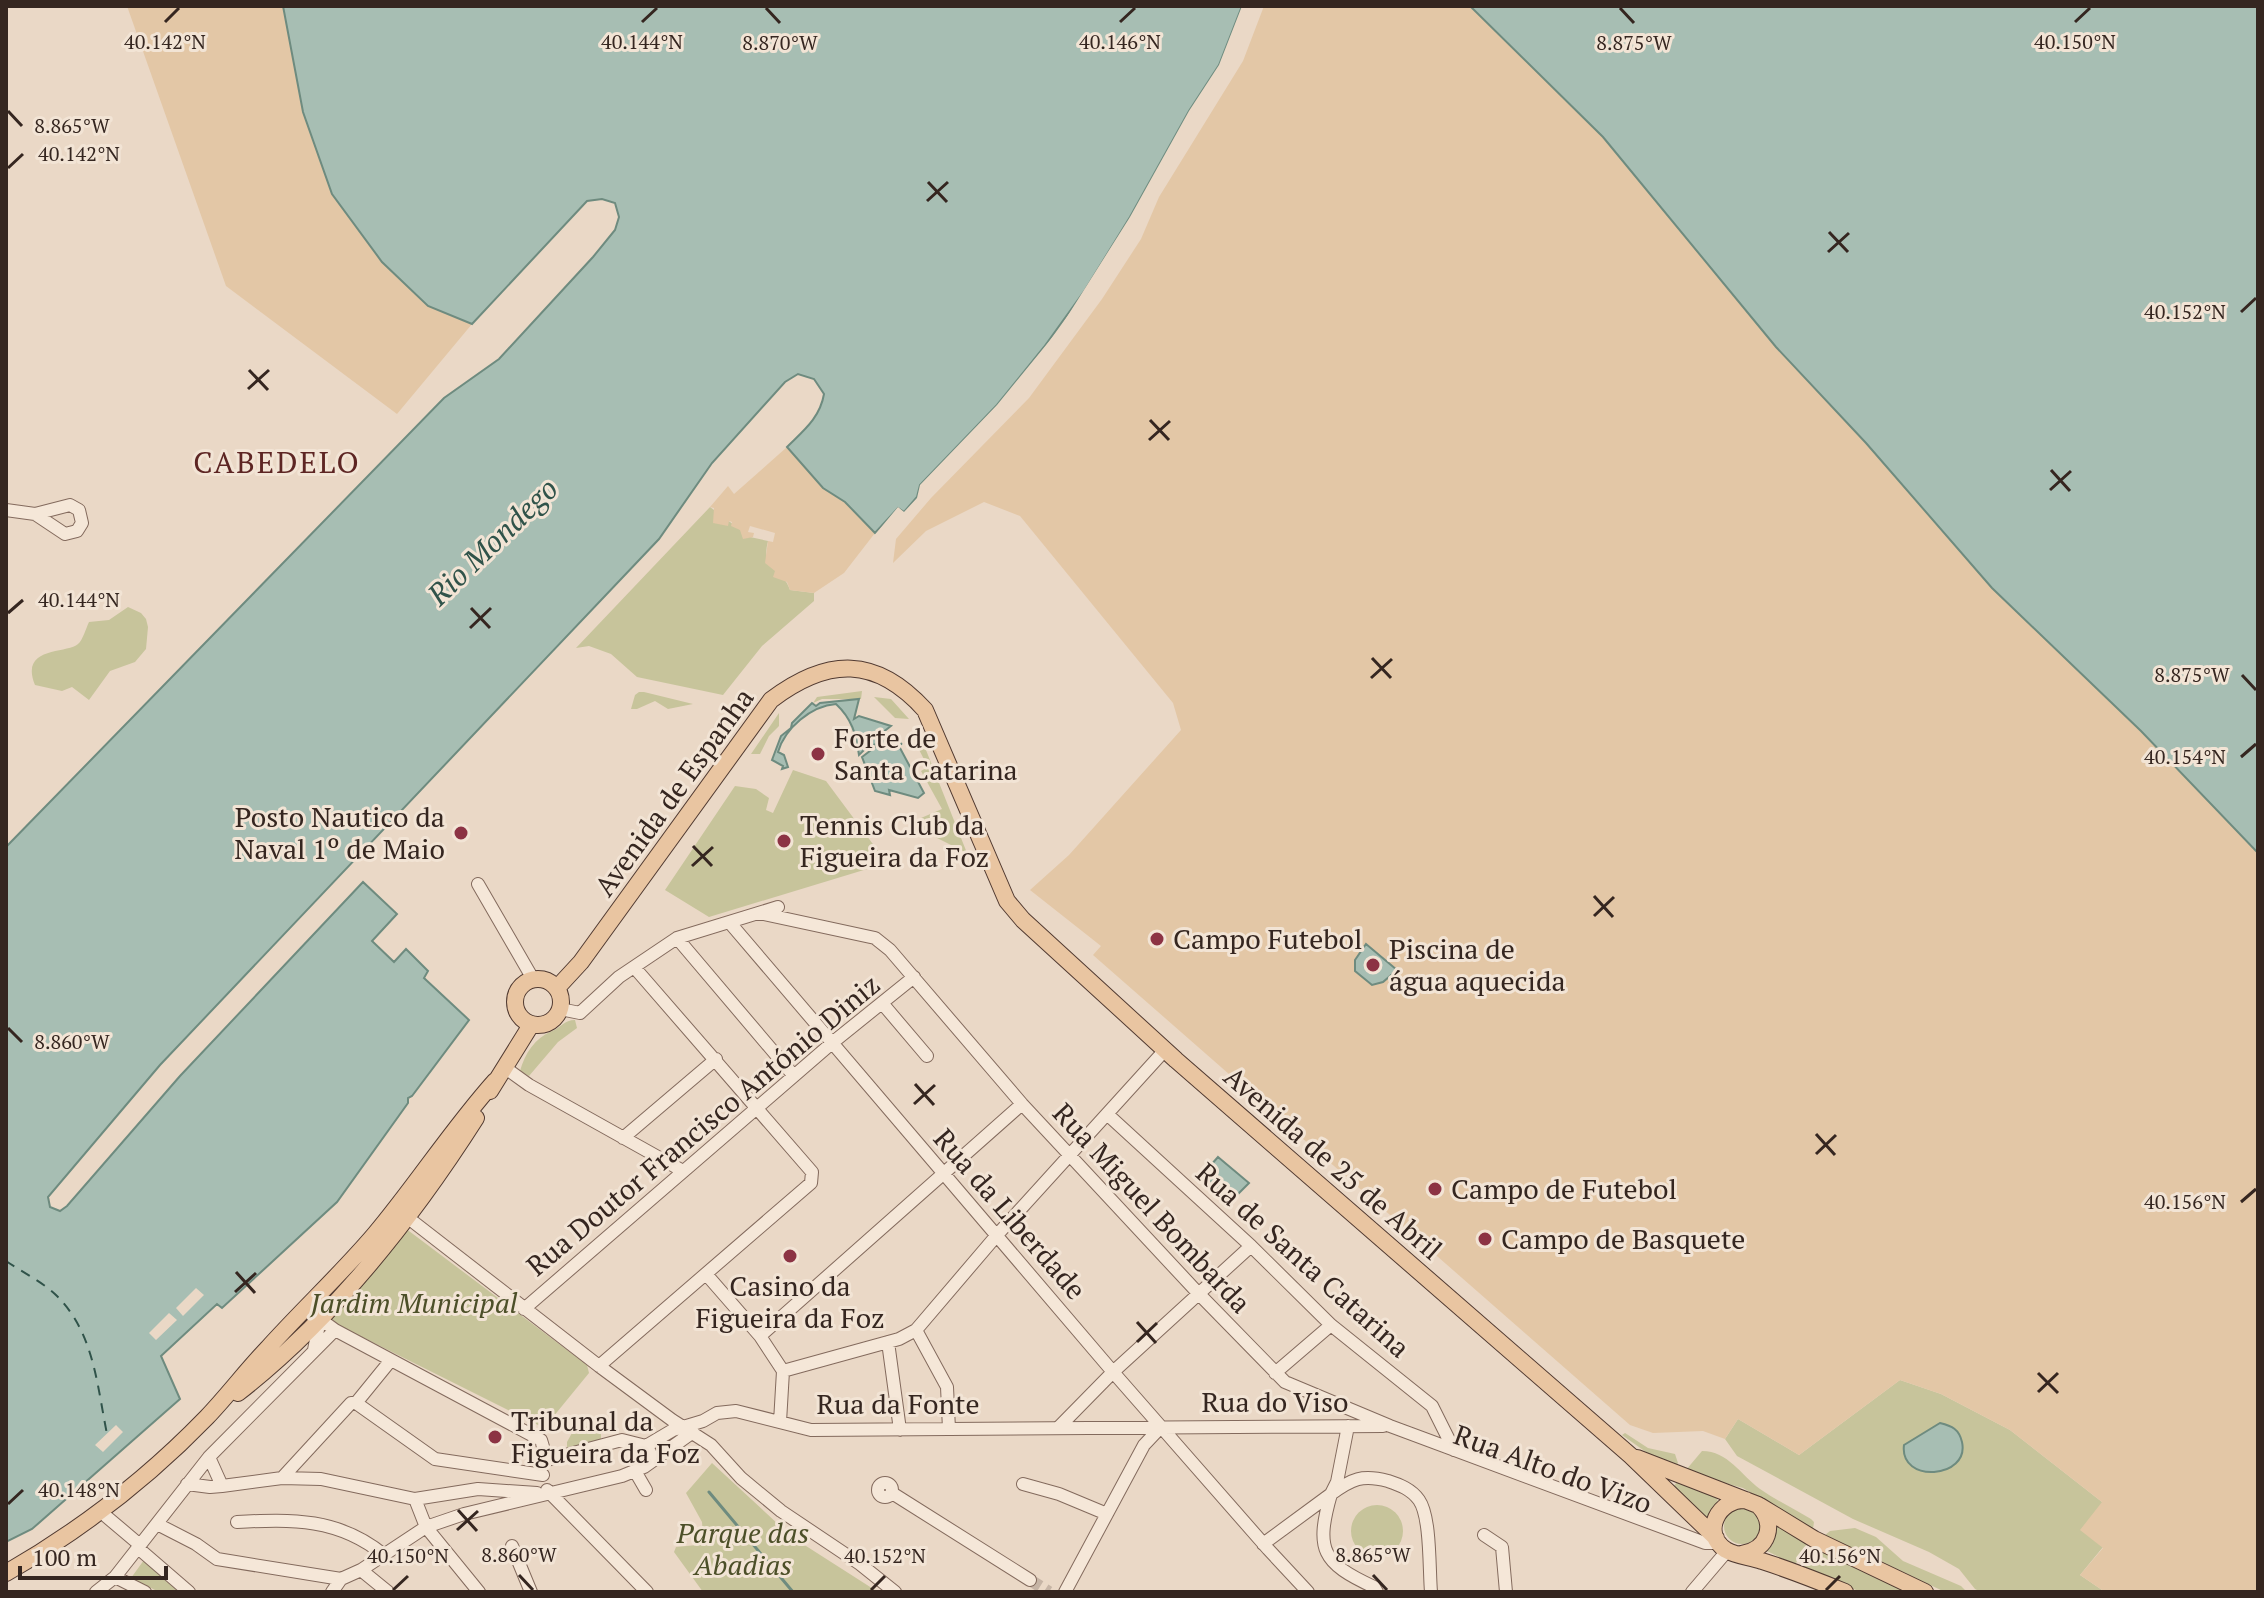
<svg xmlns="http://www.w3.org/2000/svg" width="2264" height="1598" viewBox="0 0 2264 1598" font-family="'PT Serif',serif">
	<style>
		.green { fill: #c7c49b }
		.sand { fill: #e3c7a6 }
		.water { fill: #a7beb3; stroke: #6e8b7f; stroke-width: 2 }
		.pier { fill: #ead8c6 }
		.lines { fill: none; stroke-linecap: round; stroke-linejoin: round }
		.stream { stroke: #6e8b7f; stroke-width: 3 }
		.ferry { stroke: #30534a; stroke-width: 2; stroke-dasharray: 10 8; stroke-linecap: butt }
		.minor-tunnel { stroke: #c6b4a5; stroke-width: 12; stroke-dasharray: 12 6; stroke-linecap: butt }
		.minor-casing { stroke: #836a5d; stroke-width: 14 }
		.major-casing { stroke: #513a31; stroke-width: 18 }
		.minor { stroke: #f5e7d8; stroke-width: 12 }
		.major { stroke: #e9c5a1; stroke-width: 16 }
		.ticks { fill: none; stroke: #352620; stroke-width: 3 }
		.poi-dot { fill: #8c3344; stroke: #f2e4d5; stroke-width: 3 }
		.labels { text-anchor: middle; stroke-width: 6; stroke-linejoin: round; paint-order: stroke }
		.poi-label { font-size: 28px; fill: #352620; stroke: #f2e4d5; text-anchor: start }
		.street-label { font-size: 28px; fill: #352620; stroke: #f2e4d5 }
		.park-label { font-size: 28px; font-style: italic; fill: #4c4f28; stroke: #f2e4d5 }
		.neighbourhood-label { font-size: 30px; letter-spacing: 2px; fill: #5d2523; stroke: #f2e4d5 }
		.water-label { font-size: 30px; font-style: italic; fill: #30534a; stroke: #f2e4d5 }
		.ticks-label { font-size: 20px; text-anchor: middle; fill: #352620; stroke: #f2e4d5; stroke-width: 6; stroke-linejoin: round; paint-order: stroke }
	</style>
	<rect width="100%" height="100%" fill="#ead8c6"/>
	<path class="green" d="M710,507L750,537L768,541C760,573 782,566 790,590L814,593V601L762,646L723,695L637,677L611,654L589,646L576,648Z
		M128,607L141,613L146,619L148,627L146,649L135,662L110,671L89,700L72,687L62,691L35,685C19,646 67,654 78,644C83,640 86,628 89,622L109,620Z
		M862,691L861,699H822L813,703L817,697Z
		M639,692H644L693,704L668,709L655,701L637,709H631L635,695Z
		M874,697L891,699L909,719L895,718Z
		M779,713V726L769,736L760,754H751Z
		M914,740H922L967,853L919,829L921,818L942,809L921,771L928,767Z
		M793,770L826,781L881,855L877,866L709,917L665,890L735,786L756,789L769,798L766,810L773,813Z
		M575,1020L577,1028L558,1042L529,1076L520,1071C525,1053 535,1038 552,1031C562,1027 564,1020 575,1020Z
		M405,1228L587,1365L589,1373L544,1428L334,1323L330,1314Z
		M1900,1380L1941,1394L2010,1430L2102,1502L2103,1547L2080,1575L2105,1592H1981L1975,1589L1959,1569L1929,1552L1853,1519L1737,1456L1725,1439L1738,1419L1799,1455Z
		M578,1422L601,1434V1439L567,1448V1442Z
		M1625,1433L1648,1448L1675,1454L1678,1463L1676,1466L1660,1462L1622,1435Z
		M1702,1451C1728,1451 1741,1475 1760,1489C1776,1500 1794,1509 1811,1519L1814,1522L1813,1529L1743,1488L1688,1473L1686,1470Z
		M712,1463L792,1537L878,1592H703L674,1552L676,1547L697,1545L703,1537L702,1522L686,1493Z
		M1677,1482L1717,1497L1718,1504L1709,1517H1705L1673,1487Z
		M1351 1531a26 26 0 1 1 52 0a26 26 0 1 1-52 0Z
		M1724 1526a18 18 0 1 1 36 0a18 18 0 1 1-36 0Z
		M1779,1526L1807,1543L1795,1565L1767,1551L1773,1544L1776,1527Z
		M1855,1528L1876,1537L1903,1561L1961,1586L1967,1592H1945L1825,1535L1830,1531Z
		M1814,1546L1848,1565L1907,1592H1861L1802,1568Z
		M144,1560L183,1592H159L131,1578Z"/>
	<path class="sand" d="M127,6H283L303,112L428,306L472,324L397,414L226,286Z
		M1264,6H1470L1603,137L1776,347L1866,443L1992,588L2141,731L2258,853V1592H2105L2080,1575L2103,1548L2080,1530L2102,1502L2010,1430L1941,1394L1900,1380L1799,1455L1738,1419L1725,1439L1703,1431L1653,1433L1630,1425L1093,955L1101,946L1030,890L1069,855L1181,730L1173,703L1020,516L984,502L926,531L893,563L896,539L931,498L1029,398L1102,299L1141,239L1159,197L1243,61Z
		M787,447L823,488L845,502L875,533L844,573L814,593L790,590L787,582L773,577L775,571L765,563L768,541L773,542L775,533L750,526L748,532L754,533L753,537L743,539L740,530L731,526L732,522L729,521L728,526L713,523L714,508L710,507L728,486L734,494Z"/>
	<path class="water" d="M283,6H1242L1219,65L1189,111L1130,217L1085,290L1044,347L997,405L920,485L917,497L904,512L898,508L875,533L845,502L823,488L787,447C803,431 820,418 824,394L814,379L798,374L785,382L712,463L659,539L160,1065L48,1197L50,1207L60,1211L67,1206L180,1076L363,882L397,914L372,941L394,962L406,949L428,971L424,978L469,1020L412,1096L408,1098V1103L337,1202L222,1308L217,1304L161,1356L180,1399L32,1529L6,1542V847L444,398L499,359L593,257L615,230L619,217L615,203L602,199L587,201L472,324L428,306L382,262L332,194L303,112Z
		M1470,6H2258V853L2141,731L1992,588L1866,443L1776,347L1603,137Z
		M859,699L854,719L859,716L891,726L882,733L885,737L878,739L876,744L866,748L859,755C856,734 852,719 836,704C811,706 785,728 778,752L784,755L788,767L782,769L783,766L772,760L781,736L791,728L792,723L812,703L816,706L820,703Z
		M889,739L902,744L893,745L892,748H900L924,793L918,798L889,790L890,795L875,791L862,757L883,741Z
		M1366,944L1397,970L1383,982L1372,985L1355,971V960Z
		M1218,1157L1249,1183L1231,1201L1203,1174Z
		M1940,1423C1952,1426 1959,1429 1962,1442C1970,1479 1899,1484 1904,1445Z"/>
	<path class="pier" d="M1242,6H1246L1222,67L1192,113L1134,219L1063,330L1000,408L924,487L920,500L906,515L899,513L878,536L873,537L898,507L904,512L917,498L920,485L997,405L1060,328L1130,217L1189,111L1219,65Z
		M196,1288L204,1295L183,1316L176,1308Z
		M169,1313L177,1320L156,1340L149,1333Z
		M116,1425L123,1432L103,1452L95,1445Z"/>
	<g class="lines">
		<path class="stream" d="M709,1492L793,1592"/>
		<path class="ferry" d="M6,1261C22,1272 43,1282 57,1296C94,1333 97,1385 107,1434"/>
		<path class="minor-tunnel" d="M1030,1580L1049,1592"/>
		<g class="minor-casing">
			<path id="minor" d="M6,510L35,514L70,505L79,510L82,523L77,531L65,534L35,514
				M478,884L533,979
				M759,913L875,938L890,950L1022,1104L1198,1293L1285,1382L1390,1426L1705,1543H1719
				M730,923L1113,1372L1268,1549L1308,1592
				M677,938L794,1076
				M882,1003L927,1056
				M560,1009L580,1013L619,977L677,938L778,907
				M504,1067L529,1085L683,1171
				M1107,1114L1251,1246L1331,1325L1432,1406L1454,1450
				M623,1138L716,1059
				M407,1217L599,1366L672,1420L711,1445L741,1478L781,1511L860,1564L895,1592
				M706,1274L760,1336L783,1371L780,1422
				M524,1309L832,1043L914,977
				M916,1330L947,1387L949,1429
				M760,1336L1022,1104
				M888,1342L900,1430
				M314,1350L320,1319L335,1330L541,1440L547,1460
				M599,1366L811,1183L812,1172L634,967
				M783,1371L899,1339L916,1330L997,1235L1165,1050
				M1275,1373L1331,1325
				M356,1403L435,1459L543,1475
				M1058,1428L1113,1372L1251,1246
				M646,1446L673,1430L703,1421L717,1413L736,1411L811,1430L1383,1426
				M209,1457L222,1486L282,1478L321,1479L415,1499L478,1489L537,1493
				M547,1460L622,1440L646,1446L650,1452
				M635,1471L646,1490
				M282,1478L351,1403H356L391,1360
				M878 1490a7 7 0 1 1 14 0a7 7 0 1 1-14 0Z
				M187,1484L210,1487L222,1486
				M1023,1484L1059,1494L1107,1514
				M547,1490L647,1592
				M892,1493L1030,1580
				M415,1499L426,1527L479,1592
				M101,1512L140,1545
				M237,1522C292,1519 339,1518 384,1555
				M157,1524L196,1544L217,1559L341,1579
				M1484,1535L1502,1547L1506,1592
				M1263,1544L1331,1494L1337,1482L1348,1426
				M512,1546L531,1592
				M138,1548L189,1592
				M361,1570L388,1592
				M115,1577L145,1592
				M96,1592L115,1577L209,1457L335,1330
				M332,1592L341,1579L361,1570L426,1527L464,1514L622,1476L644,1467L693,1432
				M1065,1592L1144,1445L1161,1427
				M1377,1592L1374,1587C1322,1563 1315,1550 1331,1494C1352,1479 1362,1474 1388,1481C1400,1485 1411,1489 1419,1500C1431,1517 1429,1570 1431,1592
				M1692,1592L1727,1551"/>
		</g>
		<g class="major-casing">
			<path id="major" d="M515 1002a23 23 0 1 1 46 0a23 23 0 1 1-46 0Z
				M557,988L581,962L771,700C828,657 876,656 925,710L1007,901L1023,920L1176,1060L1631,1456L1716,1538
				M490,1091L531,1025
				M238,1393C334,1318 411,1220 476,1118
				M1637,1458L1758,1505C1777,1524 1768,1550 1742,1554
				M1746,1500C1719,1498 1700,1533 1726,1550C1736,1556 1751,1557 1762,1561C1790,1570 1818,1581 1845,1592
				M1760,1506L1814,1539L1925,1592
				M6,1573C81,1530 147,1479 207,1417C228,1395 246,1371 267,1349C302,1310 341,1274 375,1234C417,1184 452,1129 495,1081"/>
		</g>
		<use href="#minor" class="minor"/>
		<use href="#major" class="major"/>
	</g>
	<path class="ticks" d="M766,8L780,23M1620,8L1634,23M165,22L179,8M642,22L657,8M1120,22L1135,8M2075,22L2090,8M8,111L22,126M8,168L23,154M928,182L947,202M927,201L948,182M1829,232L1848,252M1828,252L1849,233M2241,312L2256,298M249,370L268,390M248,389L269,370M1150,420L1169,440M1149,440L1170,421M2051,470L2070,491M2050,490L2071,471M471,608L490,628M8,613L23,600M470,628L491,608M1372,658L1391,678M2242,675L2256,690M1371,678L1392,659M2241,757L2256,744M693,846L712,866M692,866L713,847M1594,896L1613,917M1594,916L1614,897M8,1028L22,1042M915,1084L934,1105M914,1104L935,1085M1816,1134L1835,1155M1816,1154L1836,1135M2241,1202L2256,1189M236,1272L255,1293M235,1292L256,1273M1137,1322L1156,1343M1137,1342L1157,1323M2038,1373L2058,1393M2038,1392L2058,1373M8,1504L23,1490M458,1510L477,1531M457,1530L478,1511M519,1575L533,1590M1373,1575L1387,1590M393,1590L408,1576M871,1590L885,1576M1826,1590L1840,1576"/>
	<g class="poi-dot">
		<circle cx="818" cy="754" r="8"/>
		<circle cx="461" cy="833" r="8"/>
		<circle cx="784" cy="841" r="8"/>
		<circle cx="1157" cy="939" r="8"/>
		<circle cx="1373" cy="965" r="8"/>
		<circle cx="1435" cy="1189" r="8"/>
		<circle cx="1485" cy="1239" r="8"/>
		<circle cx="790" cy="1256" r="8"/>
		<circle cx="495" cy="1437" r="8"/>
	</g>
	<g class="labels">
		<g class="poi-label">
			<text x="834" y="748">Forte de<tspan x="834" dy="32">Santa Catarina</tspan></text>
			<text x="445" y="827" text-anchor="end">Posto Nautico da<tspan x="445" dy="32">Naval 1º de Maio</tspan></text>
			<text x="800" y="835">Tennis Club da<tspan x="800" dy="32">Figueira da Foz</tspan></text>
			<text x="1173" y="949">Campo Futebol</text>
			<text x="1389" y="959">Piscina de<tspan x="1389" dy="32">água aquecida</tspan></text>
			<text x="1451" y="1199">Campo de Futebol</text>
			<text x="1501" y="1249">Campo de Basquete</text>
			<text x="790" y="1296" text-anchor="middle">Casino da<tspan x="790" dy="32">Figueira da Foz</tspan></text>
			<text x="511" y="1431">Tribunal da<tspan x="511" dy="32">Figueira da Foz</tspan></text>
		</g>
		<g class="street-label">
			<text transform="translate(674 792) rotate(-54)" y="10">Avenida de Espanha</text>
			<text transform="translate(703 1125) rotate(-40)" y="10">Rua Doutor Francisco António Diniz</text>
			<text transform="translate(1333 1163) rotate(41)" y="10">Avenida de 25 de Abril</text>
			<text transform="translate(1152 1208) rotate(47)" y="10">Rua Miguel Bombarda</text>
			<text transform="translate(1010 1214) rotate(49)" y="10">Rua da Liberdade</text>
			<text transform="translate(1303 1260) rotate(42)" y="10">Rua de Santa Catarina</text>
			<text x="1275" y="1412">Rua do Viso</text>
			<text x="898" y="1414">Rua da Fonte</text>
			<text transform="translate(1553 1469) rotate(20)" y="10">Rua Alto do Vizo</text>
		</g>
		<g class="park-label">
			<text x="414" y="1313">Jardim Municipal</text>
			<text x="743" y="1543">Parque das<tspan x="743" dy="32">Abadias</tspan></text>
		</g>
		<g class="neighbourhood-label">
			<text x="277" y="473">CABEDELO</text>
		</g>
		<g class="water-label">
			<text transform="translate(493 542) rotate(-44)" y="10">Rio Mondego</text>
		</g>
	</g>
	<g class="ticks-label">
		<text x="165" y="49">40.142°N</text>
		<text x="642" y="49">40.144°N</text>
		<text x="1120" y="49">40.146°N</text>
		<text x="2075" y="49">40.150°N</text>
		<text x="780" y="50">8.870°W</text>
		<text x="1634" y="50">8.875°W</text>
		<text x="72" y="133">8.865°W</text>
		<text x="79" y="161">40.142°N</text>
		<text x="2185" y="319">40.152°N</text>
		<text x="79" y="607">40.144°N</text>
		<text x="2192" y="682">8.875°W</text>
		<text x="2185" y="764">40.154°N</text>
		<text x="72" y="1049">8.860°W</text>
		<text x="2185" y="1209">40.156°N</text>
		<text x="79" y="1497">40.148°N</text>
		<text x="519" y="1562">8.860°W</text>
		<text x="1373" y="1562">8.865°W</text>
		<text x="408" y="1563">40.150°N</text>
		<text x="885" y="1563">40.152°N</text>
		<text x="1840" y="1563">40.156°N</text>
	</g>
	<rect width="2264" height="1598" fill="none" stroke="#352620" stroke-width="16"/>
	<path d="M20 1566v12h146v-12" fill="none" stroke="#352620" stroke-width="4"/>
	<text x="32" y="1566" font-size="24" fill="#352620" stroke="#f2e4d5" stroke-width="6" paint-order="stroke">100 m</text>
</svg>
